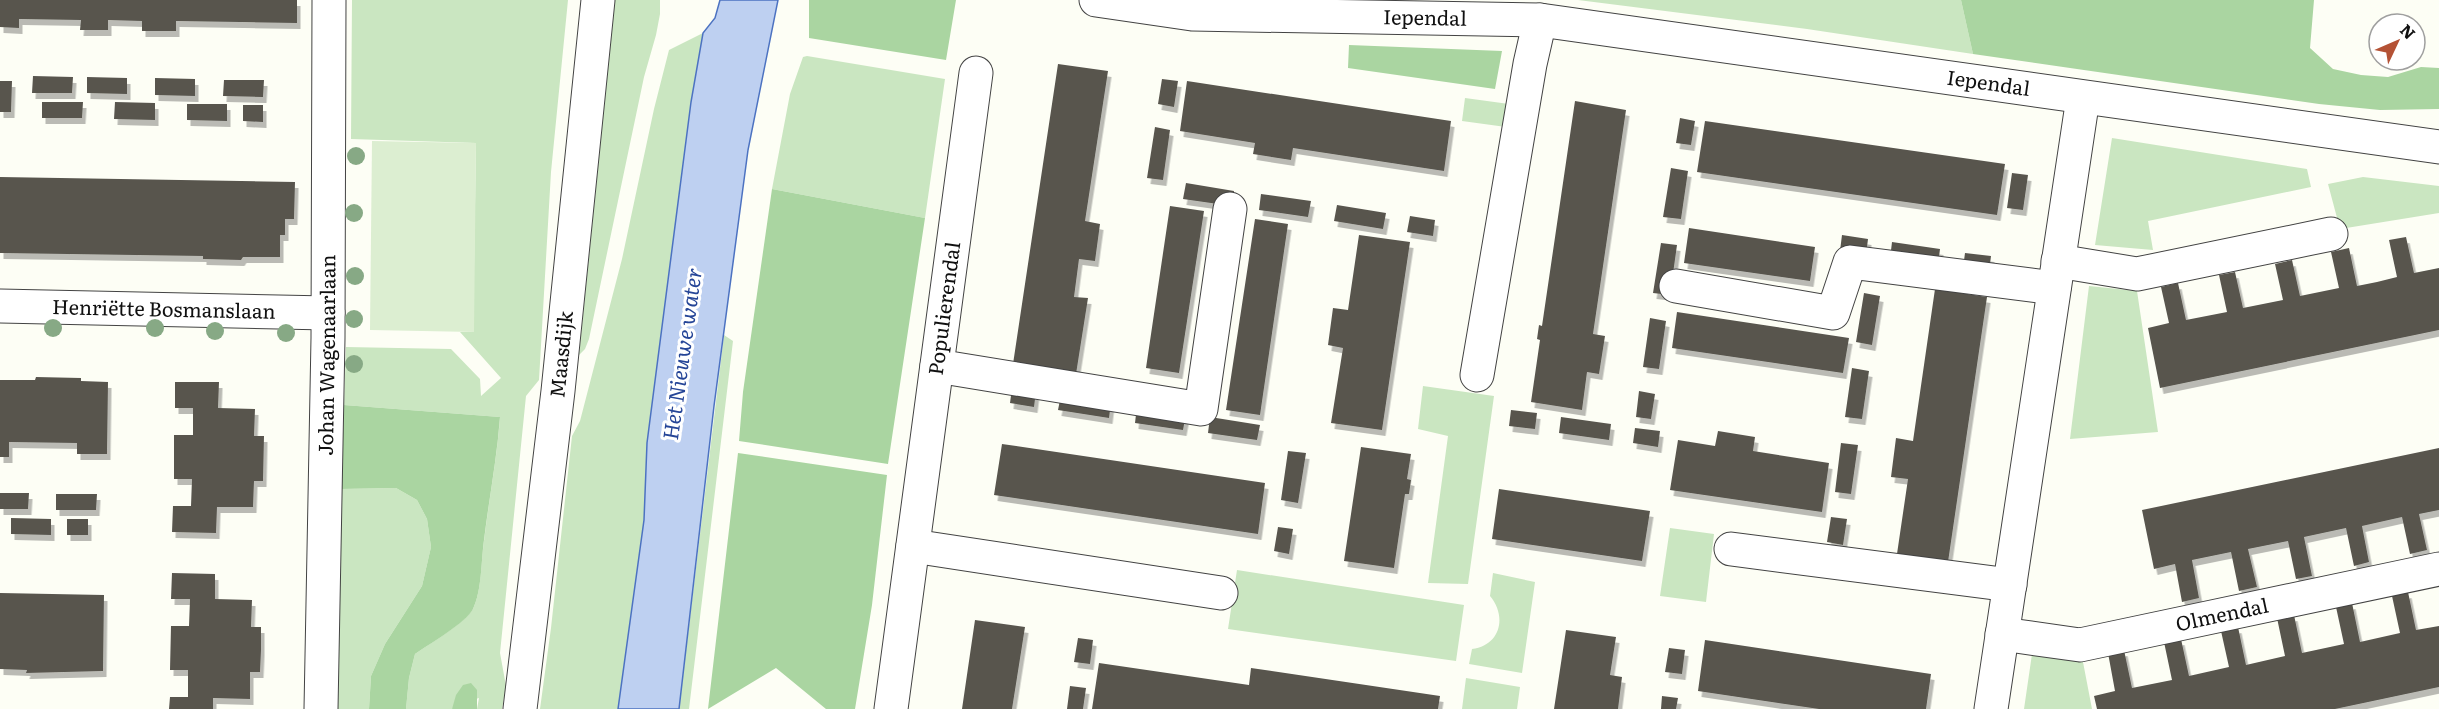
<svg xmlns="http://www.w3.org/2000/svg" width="2439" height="709" viewBox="0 0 2439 709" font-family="Literata,serif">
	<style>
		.green { fill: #cae6c1 }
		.forest { fill: #aad5a1 }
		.pitch { fill: #dceed1 }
		.water { fill: #bed0f1; stroke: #4c72c1; stroke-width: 1.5 }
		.building { fill: #58554e; filter: url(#shadow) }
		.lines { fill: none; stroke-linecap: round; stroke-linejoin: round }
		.minor-casing { stroke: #434343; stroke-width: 35 }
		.minor { stroke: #fff; stroke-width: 33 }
		.tree { fill: #87a985 }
		.labels { text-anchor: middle; stroke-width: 6; stroke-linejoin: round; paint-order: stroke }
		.street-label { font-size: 20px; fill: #101010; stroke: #fff }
		.water-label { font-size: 21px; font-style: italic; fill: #254597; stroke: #fff }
	</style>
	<defs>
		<filter id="shadow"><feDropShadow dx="3.5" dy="6" stdDeviation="0" flood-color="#0004"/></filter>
	</defs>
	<rect width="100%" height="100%" fill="#fdfef5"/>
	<path class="green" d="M352,0H568L551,172L539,380L526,396L500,653L506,686L502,709H477L479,698L454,706L452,709H406L409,678L415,654C428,645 466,622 473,609C482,590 481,561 484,541C489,499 497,459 500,417L344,405L346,347L451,349L480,379L481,396L501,378L460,332H473L476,143L351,139Z
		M615,0H660V14L656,35L644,77L589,339L585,349L579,355Z
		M1578,0H1961L1973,54L1807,29Z
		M703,33L691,102L647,443L644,520L618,709H540L551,628L572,436L580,421L622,259L654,109L669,50Z
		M807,56L945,79L925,218L772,189L790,94L803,57Z
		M1465,98L1509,104L1506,127L1462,121Z
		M2112,138L2307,169L2311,187L2148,221L2153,250L2095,245Z
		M2363,177L2439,186V213L2340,229L2328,184Z
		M2089,286L2137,291L2158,432L2070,439Z
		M724,335L733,341L689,709H679Z
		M1423,386L1494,396L1468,584L1428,583L1448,436L1418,429Z
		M396,488L417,500L427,519L431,547L422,586L385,644L371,676L369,709H338L341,489Z
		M1670,528L1714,534L1706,602L1660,596Z
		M1237,570L1464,605L1456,661L1228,629Z
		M1493,573L1535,582L1522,673L1469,664L1472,649C1501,645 1507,616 1490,596Z
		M2032,654L2083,662L2092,709H2024Z
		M1466,678L1520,687L1517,709H1462Z"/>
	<path class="forest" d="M809,0H956L946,60L809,38Z
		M1961,0H2314L2310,48L2333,69L2361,75L2388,77L2421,67L2439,68V109L2380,110L2319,104L1973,54Z
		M1349,45L1502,51L1495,89L1348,68Z
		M772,189L925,218L888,464L739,441L743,392Z
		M344,405L500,417C497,458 489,499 484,540C481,562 482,590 473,609C467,622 428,645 415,654L409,678L406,709H369L371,676L385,644L422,586L431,547L427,519L417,500L396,488L341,489Z
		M738,453L887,475L872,605L855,709H826L776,668L708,709Z
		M471,683L477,690V709H452L456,695L463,685Z"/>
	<path class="pitch" d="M372,141L476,143L474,332L370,330Z"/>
	<path class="water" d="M720,0H778L748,150L714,406L679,709H618L644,520L647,443L691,102L703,33L715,18Z"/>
	<path class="building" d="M0,0H297V23L176,21V31H142V21L108,20V30H80L81,20L19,19V28L0,27Z
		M1058,64L1108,71L1085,221L1100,224L1095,261L1079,259L1074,297L1088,298L1076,374L1013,364Z
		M33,76L73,77L72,93H32Z
		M87,77L127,78V94L87,93Z
		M155,78L195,79V96L155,95Z
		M1162,79L1178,81L1174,107L1158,104Z
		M224,80H264L263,97L223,96Z
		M0,81H12L11,112H0Z
		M1187,81L1451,121L1444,171L1293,148L1291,160L1253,154L1255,143L1180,131Z
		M1575,101L1626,110L1593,334L1605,336L1599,374L1587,372L1582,410L1531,402L1540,340L1537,339L1539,325L1542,326Z
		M42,102H83L82,118H42Z
		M115,102L155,103V120L114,119Z
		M187,104H227V121L187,120Z
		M243,105H263V122L243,121Z
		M1680,118L1695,121L1691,145L1676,143Z
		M1705,121L2005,164L1997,215L1697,172Z
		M1155,127L1170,130L1163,180L1147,178Z
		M1671,168L1688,171L1681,219L1663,217Z
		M2012,173L2028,175L2023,210L2007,208Z
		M0,177L295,182L294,219H285V235H280V257H243L241,260L203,259V256L0,253Z
		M1186,183L1234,191L1232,206L1183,199Z
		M1261,194L1311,201L1308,217L1259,210Z
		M1337,205L1386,213L1383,229L1334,221Z
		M1170,206L1204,211L1179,373L1146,368Z
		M1410,216L1435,220L1433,236L1407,232Z
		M1255,219L1288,224L1260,415L1226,410Z
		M1689,228L1815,247L1810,281L1684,263Z
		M1359,235L1410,242L1382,430L1331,423L1343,348L1328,345L1333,308L1348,310Z
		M1842,235L1868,239L1866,255L1840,251Z
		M2406,237L2414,273L2439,268V330L2160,388L2148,328L2169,323L2161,287L2178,283L2186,320L2227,312L2219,275L2235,272L2243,308L2283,300L2275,264L2292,260L2300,296L2339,288L2331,252L2349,248L2357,286L2377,282L2397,277L2389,240Z
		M1892,242L1940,249L1938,265L1890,259Z
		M1661,243L1677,245L1670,295L1653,293Z
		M1965,253L1991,256L1989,272L1963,268Z
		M1935,289L1987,297L1948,562L1897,554L1908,479L1891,477L1896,438L1913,441Z
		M1864,293L1880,296L1872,345L1856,342Z
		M1677,312L1849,338L1843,373L1672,348Z
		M1650,318L1666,321L1659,369L1643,367Z
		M1852,368L1869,371L1862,419L1845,417Z
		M36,377L81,378V381L108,382L107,454H77V443L9,442V457H0V380H35Z
		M175,382H219L218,408L255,409L254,436H264L263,481H254L253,507H217L216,533L172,532L173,506H191L192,479H174V435H193V408H175Z
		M1012,388L1036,391L1034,407L1010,403Z
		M1639,391L1655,394L1651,419L1636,417Z
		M1061,395L1111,402L1109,418L1058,410Z
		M1137,406L1186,414L1183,430L1135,423Z
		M1511,410L1537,413L1535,429L1509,426Z
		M1210,417L1260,425L1257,440L1208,433Z
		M1561,417L1611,424L1609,440L1559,433Z
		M1635,428L1660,431L1658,447L1633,443Z
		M1718,431L1755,437L1753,451L1829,463L1822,512L1670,490L1678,440L1715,446Z
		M1841,443L1858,445L1851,494L1835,492Z
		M1002,444L1265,483L1258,534L994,495Z
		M1361,447L1411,454L1407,479L1411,480L1409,494H1405L1394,568L1344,561Z
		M2439,448V510L2419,514L2427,550L2410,554L2402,517L2362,526L2369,562L2354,566L2346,528L2304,537L2312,576L2296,579L2288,541L2248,549L2257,587L2239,591L2231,552L2192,560L2199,598L2182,602L2175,564L2154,569L2142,510Z
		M1288,451L1306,453L1298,503L1281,500Z
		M1499,489L1650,511L1642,561L1492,539Z
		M0,493H29L28,509H0Z
		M56,494H97L96,510H56Z
		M1831,517L1847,519L1843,545L1827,542Z
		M11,518L51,519V535L11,534Z
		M67,519H88V535H67Z
		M1278,527L1293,529L1289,554L1274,551Z
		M172,573L215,574V599L252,600L251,627H261V650L260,672H250V699L213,698V709H169L170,697H188V670H170L171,626H189L190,599H171Z
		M2408,592L2416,630L2439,626V687L2335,709H2097L2094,696L2115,691L2108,653L2124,650L2132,688L2172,680L2164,642L2181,639L2189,676L2229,667L2221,631L2238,627L2246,665L2285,656L2277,618L2294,615L2302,653L2344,644L2336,607L2352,603L2360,642L2400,633L2392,596Z
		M0,593L104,595L103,671L26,673L27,670L0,669Z
		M975,620L1025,627L1012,709H962Z
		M1566,630L1616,637L1610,675L1622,677L1618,709H1554Z
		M1078,638L1093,640L1090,664L1074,662Z
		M1705,640L1931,674L1926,709H1819L1698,691Z
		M1669,648L1685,650L1682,674L1665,672Z
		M1099,663L1249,685L1251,668L1440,696L1438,709H1092Z
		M1070,686L1086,688L1083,709H1067Z
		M1662,696L1678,698L1676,709H1661Z"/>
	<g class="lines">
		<g class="minor-casing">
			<g id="minor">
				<path id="s1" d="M1096,0L1192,14L1540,20L2439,147"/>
				<path d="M2058,261L2137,274L2331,234"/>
				<path d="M1676,286L1833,313L1850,262L2054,288"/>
				<path id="s2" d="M0,306L328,313"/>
				<path d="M937,366L1201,409L1230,209"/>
				<path d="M1477,375L1530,64L1540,20"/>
				<path d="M913,546L1221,593"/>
				<path d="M1731,549L2010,585"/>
				<path id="s3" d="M2002,634L2080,645L2439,569"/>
				<path id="s4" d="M321,709L328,338L329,0"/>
				<path id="s5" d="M520,709L558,391L598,0"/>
				<path id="s6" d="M891,709L976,73"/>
				<path d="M1991,709L2083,98"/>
			</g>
		</g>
		<use href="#minor" class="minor"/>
	</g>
	<g class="tree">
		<circle cx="356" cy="156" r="9"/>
		<circle cx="354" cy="213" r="9"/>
		<circle cx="355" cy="276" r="9"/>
		<circle cx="354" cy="319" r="9"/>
		<circle cx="53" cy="328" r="9"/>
		<circle cx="155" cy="328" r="9"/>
		<circle cx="215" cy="331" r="9"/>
		<circle cx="286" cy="333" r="9"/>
		<circle cx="354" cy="364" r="9"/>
	</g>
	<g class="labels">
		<g class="street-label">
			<text dy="7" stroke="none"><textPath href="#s1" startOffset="330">Iependal</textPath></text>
			<text dy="7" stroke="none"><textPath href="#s1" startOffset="898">Iependal</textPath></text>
			<text dy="7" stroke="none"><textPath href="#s2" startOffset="164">Henriëtte Bosmanslaan</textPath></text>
			<text dy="7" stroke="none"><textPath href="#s6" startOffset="404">Populierendal</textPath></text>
			<text dy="7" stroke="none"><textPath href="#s4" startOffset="354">Johan Wagenaarlaan</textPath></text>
			<text dy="7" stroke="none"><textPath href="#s5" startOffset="357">Maasdijk</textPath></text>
			<text dy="7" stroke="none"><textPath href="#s3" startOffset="224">Olmendal</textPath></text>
		</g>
		<g class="water-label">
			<text transform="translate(683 354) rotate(-82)" y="7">Het Nieuwe water</text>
		</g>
	</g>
	<g transform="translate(2397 42) rotate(46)"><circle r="28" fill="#ffffff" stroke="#9f9f9f" stroke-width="1.5"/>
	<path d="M0-4.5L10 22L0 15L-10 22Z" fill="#b45235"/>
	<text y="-9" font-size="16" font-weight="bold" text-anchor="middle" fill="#101010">N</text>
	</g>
</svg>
